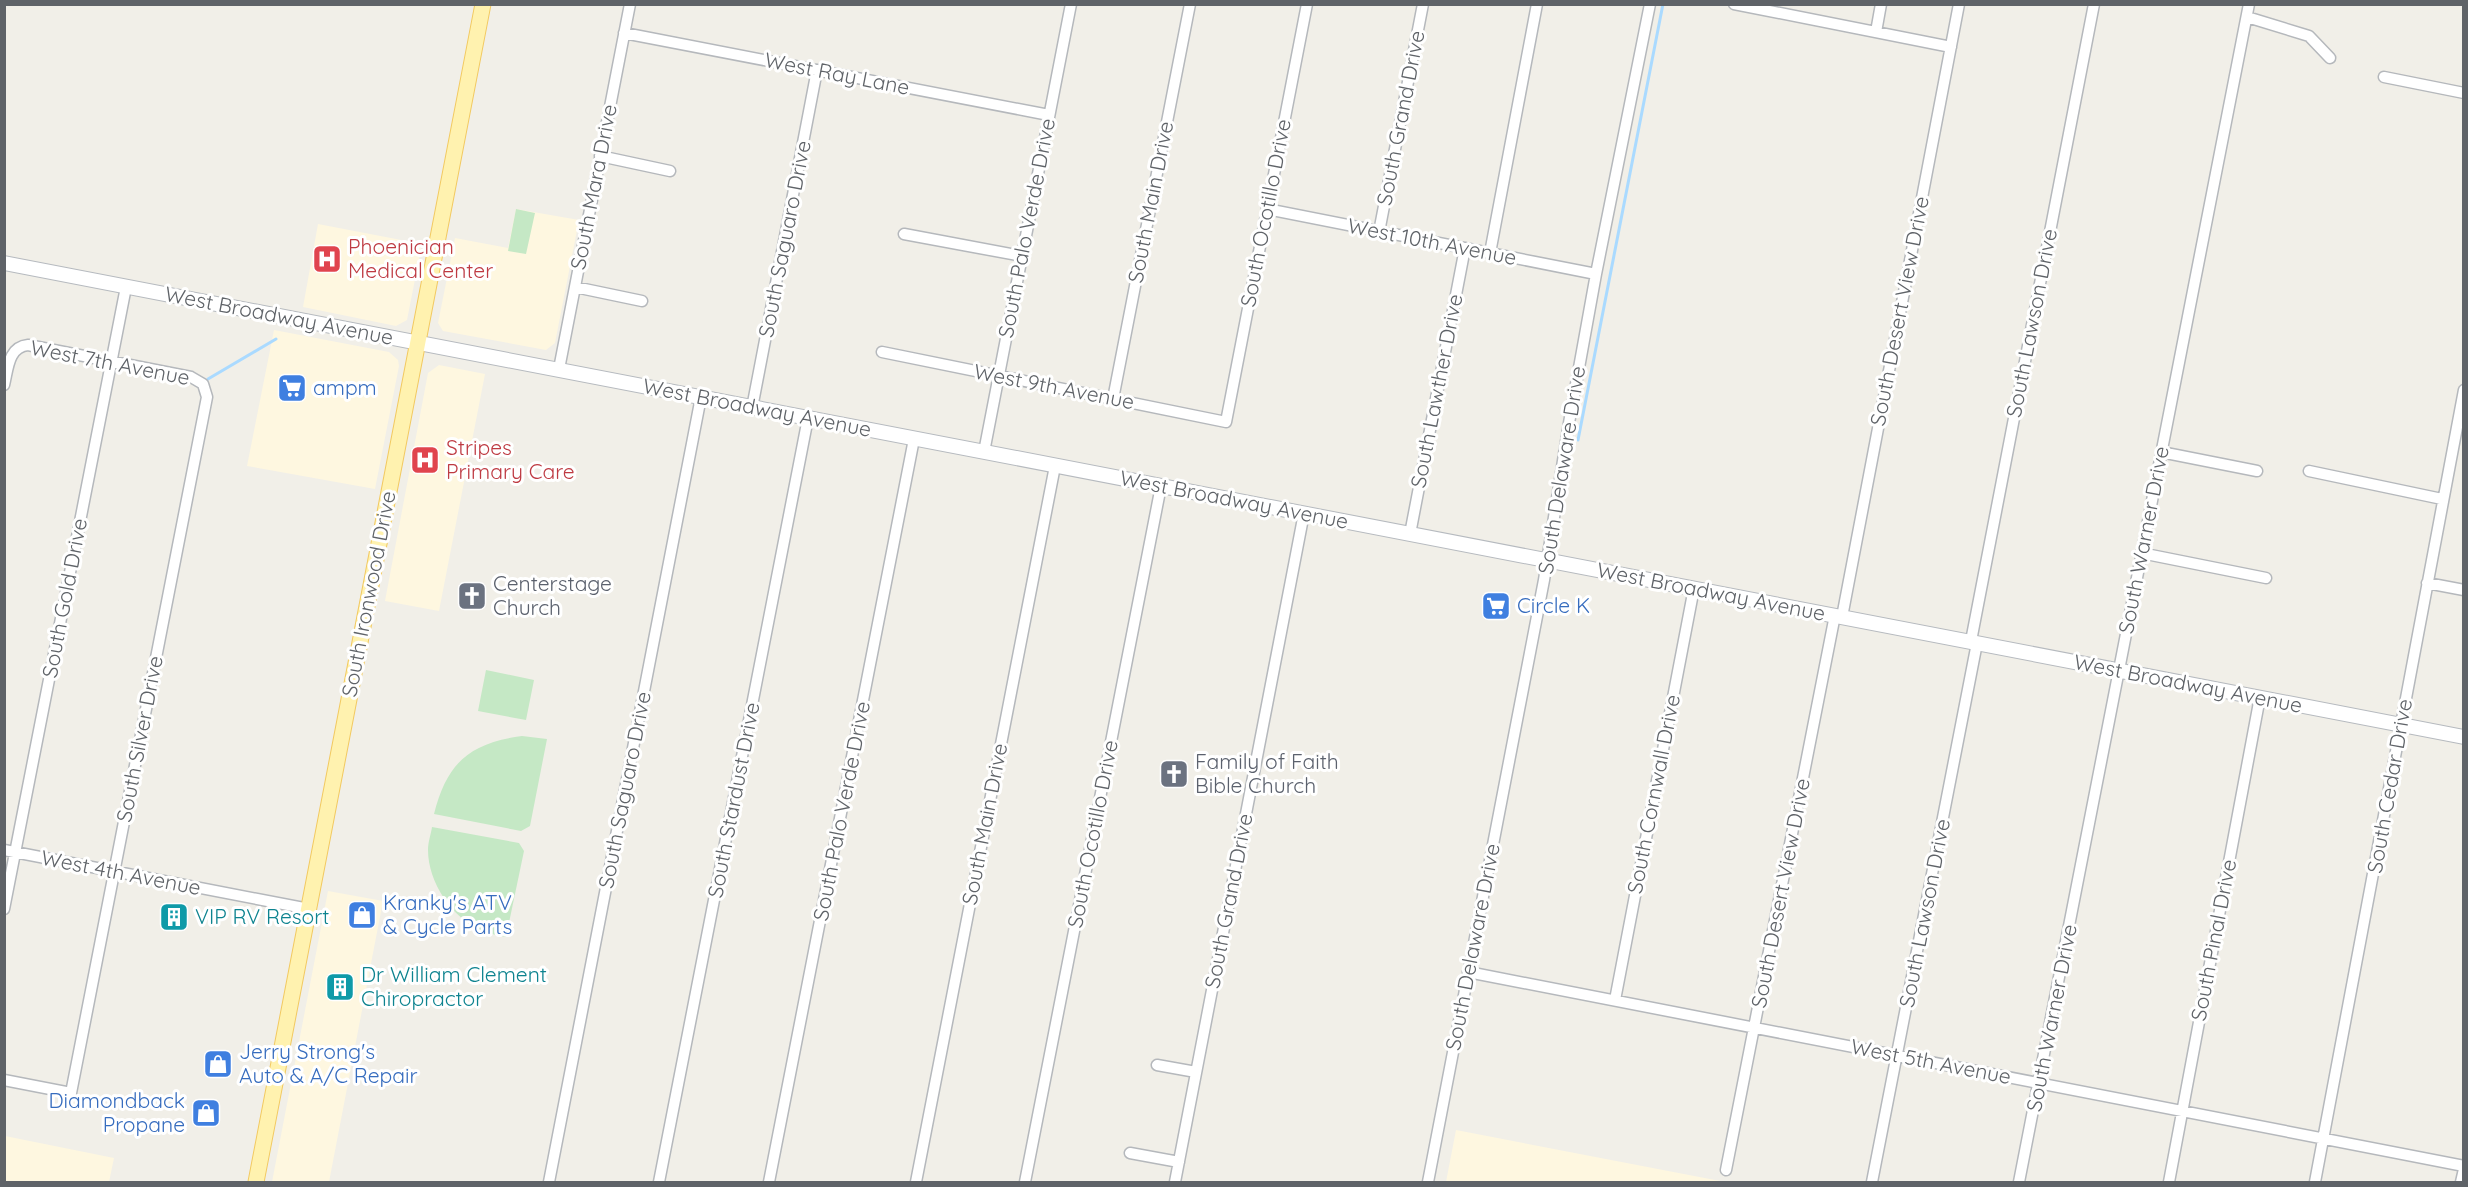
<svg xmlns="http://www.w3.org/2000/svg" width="2468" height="1187" viewBox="0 0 2468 1187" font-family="Quicksand,sans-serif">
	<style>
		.commercial { fill: #fef7e0 }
		.green { fill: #c5e8c5 }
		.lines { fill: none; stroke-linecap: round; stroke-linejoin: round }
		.stream { stroke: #aadaff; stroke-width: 3 }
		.street-casing { stroke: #b5b8bc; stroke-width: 13 }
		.secondary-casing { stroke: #b6babf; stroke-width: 16 }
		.primary-casing { stroke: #f2c960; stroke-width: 17 }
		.street { stroke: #fff; stroke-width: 10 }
		.secondary { stroke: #fff; stroke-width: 14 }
		.primary { stroke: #fff2af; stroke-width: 15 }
		.labels { text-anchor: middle; stroke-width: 6; stroke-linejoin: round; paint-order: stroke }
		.street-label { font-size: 21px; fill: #5f6368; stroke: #fff }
		.health-label { font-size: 21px; fill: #be3a42; stroke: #fff; text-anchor: start }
		.shop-label { font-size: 21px; fill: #366cbe; stroke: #fff; text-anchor: start }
		.worship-label { font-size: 21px; fill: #5b616d; stroke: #fff; text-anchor: start }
		.culture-label { font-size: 21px; fill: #0d838f; stroke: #fff; text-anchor: start }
	</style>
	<rect width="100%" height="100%" fill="#f1efe8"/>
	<path class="commercial" d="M516,209L579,220L555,343L546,350L443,331L438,323L455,238L508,248Z
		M318,224L422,244L407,320L396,326L303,307Z
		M274,330L389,352L398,360L399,366L375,489L247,466Z
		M439,365L485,374L439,611L385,601L428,373Z
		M328,891L383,901L329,1182H272Z
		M1456,1130L1715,1180L1726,1182H1446Z
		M5,1136L114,1158L109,1182H5Z"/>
	<path class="green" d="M516,209L535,213L526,254L508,251Z
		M486,670L534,680L526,720L478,711Z
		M522,736L547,739L530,826L521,831L434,814C447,763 469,743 522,736Z
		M432,827L519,843L524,851L506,937C498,935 490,934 483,931C452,919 428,882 428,850C428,842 431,834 432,827Z"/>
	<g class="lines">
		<path class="stream" d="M208,379L276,339
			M1578,440L1663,4"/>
		<g class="street-casing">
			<path id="street" d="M1734,4L1951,47
				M2247,17L2309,36L2330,58
				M1876,32L1881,4
				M624,33L1049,115
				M2384,77L2464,93
				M600,156L670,171
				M1267,209L1596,274
				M1379,232L1423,4
				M904,234L1022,256
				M1490,253L1537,4
				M575,287L642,301
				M882,352L1226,422L1307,4
				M559,369L630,4
				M4,385C8,369 8,347 28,345L191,377L203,384L207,397L71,1093L4,1080
				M1113,399L1190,4
				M752,408L817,70
				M984,452L1071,4
				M2161,452L2257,471
				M2309,471L2442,499
				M1410,534L1465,248
				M2141,553L2266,578
				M2427,583L2464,590
				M1842,617L1959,4
				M1971,641L2094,4
				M4,850L309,909
				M4,909L126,287
				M1468,972L2464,1166
				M1615,1000L1694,588
				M1157,1065L1196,1072
				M1130,1153L1179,1162
				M1726,1170L1835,615
				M549,1182L701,397
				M659,1182L808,418
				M769,1182L914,439
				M916,1182L1055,466
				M1025,1182L1161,486
				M1175,1182L1304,513
				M1428,1182L1544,580L1569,423L1596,274L1650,4
				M1872,1182L1977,643
				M2019,1182L2249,4
				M2169,1182L2260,697
				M2315,1182L2464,390
				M2461,1182L2464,1169"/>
		</g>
		<g class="secondary-casing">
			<path id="secondary" d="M4,263L2464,737"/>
		</g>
		<g class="primary-casing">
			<path id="primary" d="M256,1182L483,4"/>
		</g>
		<use href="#street" class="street"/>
		<use href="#secondary" class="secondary"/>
		<use href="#primary" class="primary"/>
	</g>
	<defs>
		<g id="hospital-square" transform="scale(1.5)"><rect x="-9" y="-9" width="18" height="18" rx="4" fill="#e0444e" stroke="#fff"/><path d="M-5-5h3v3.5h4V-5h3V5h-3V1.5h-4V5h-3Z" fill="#fff"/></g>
		<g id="supermarket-square" transform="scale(1.5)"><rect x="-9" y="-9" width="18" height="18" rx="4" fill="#3f7fe0" stroke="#fff"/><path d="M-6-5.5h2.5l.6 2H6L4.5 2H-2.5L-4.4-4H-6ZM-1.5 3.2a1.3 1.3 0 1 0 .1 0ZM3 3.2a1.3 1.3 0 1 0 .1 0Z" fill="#fff"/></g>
		<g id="church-square" transform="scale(1.5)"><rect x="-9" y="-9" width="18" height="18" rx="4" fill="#6b7280" stroke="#fff"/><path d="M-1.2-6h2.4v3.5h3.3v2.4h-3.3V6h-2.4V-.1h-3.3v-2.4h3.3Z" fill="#fff"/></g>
		<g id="shop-square" transform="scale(1.5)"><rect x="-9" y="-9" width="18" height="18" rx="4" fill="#3f7fe0" stroke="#fff"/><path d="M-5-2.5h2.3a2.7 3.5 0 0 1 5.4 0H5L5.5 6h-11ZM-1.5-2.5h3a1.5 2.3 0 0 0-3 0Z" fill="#fff"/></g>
		<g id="building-square" transform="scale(1.5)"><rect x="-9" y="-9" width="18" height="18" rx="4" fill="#0f9aa8" stroke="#fff"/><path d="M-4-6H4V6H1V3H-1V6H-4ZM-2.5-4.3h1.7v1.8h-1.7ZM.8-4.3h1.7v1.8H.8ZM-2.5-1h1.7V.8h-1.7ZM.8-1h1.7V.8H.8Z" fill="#fff"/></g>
	</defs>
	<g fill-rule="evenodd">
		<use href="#hospital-square" x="327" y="259"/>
		<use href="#supermarket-square" x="292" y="388"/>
		<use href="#hospital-square" x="425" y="460"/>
		<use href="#church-square" x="472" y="596"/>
		<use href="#supermarket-square" x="1496" y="606"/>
		<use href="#church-square" x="1174" y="774"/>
		<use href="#shop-square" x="362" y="915"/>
		<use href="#building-square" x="174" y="917"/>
		<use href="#building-square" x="340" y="987"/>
		<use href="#shop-square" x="218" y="1064"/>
		<use href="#shop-square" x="206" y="1113"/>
	</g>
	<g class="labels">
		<g class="street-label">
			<text transform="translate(837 74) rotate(11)" y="7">West Ray Lane</text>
			<text transform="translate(1401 118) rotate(-79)" y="7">South Grand Drive</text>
			<text transform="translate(594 187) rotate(-79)" y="7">South Mara Drive</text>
			<text transform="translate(1151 202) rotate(-79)" y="7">South Main Drive</text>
			<text transform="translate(1266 213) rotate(-79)" y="7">South Ocotillo Drive</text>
			<text transform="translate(1027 228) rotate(-79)" y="7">South Palo Verde Drive</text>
			<text transform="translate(785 239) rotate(-79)" y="7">South Saguaro Drive</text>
			<text transform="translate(1432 242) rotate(11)" y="7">West 10th Avenue</text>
			<text transform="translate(1900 311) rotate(-79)" y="7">South Desert View Drive</text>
			<text transform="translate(279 316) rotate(11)" y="7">West Broadway Avenue</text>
			<text transform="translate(2032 323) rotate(-79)" y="7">South Lawson Drive</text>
			<text transform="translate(110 363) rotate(11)" y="7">West 7th Avenue</text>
			<text transform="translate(1054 387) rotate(11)" y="7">West 9th Avenue</text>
			<text transform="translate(1437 391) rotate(-79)" y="7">South Lawther Drive</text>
			<text transform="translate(757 408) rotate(11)" y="7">West Broadway Avenue</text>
			<text transform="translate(1562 470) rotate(-81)" y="7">South Delaware Drive</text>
			<text transform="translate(1234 500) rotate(11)" y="7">West Broadway Avenue</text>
			<text transform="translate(2144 540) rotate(-79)" y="7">South Warner Drive</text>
			<text transform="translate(1711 592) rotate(11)" y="7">West Broadway Avenue</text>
			<text transform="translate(369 594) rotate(-79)" y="7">South Ironwood Drive</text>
			<text transform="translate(65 598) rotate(-79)" y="7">South Gold Drive</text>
			<text transform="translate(2188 684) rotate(11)" y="7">West Broadway Avenue</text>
			<text transform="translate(140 739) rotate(-79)" y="7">South Silver Drive</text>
			<text transform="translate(2390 786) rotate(-80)" y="7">South Cedar Drive</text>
			<text transform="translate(625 790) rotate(-79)" y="7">South Saguaro Drive</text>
			<text transform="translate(1654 794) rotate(-79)" y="7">South Cornwall Drive</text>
			<text transform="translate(734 800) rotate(-79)" y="7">South Stardust Drive</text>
			<text transform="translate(842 811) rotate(-79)" y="7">South Palo Verde Drive</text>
			<text transform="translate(985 824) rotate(-79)" y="7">South Main Drive</text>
			<text transform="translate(1093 834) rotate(-79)" y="7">South Ocotillo Drive</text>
			<text transform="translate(121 873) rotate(11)" y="7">West 4th Avenue</text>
			<text transform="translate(1781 893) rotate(-79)" y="7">South Desert View Drive</text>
			<text transform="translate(1229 901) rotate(-79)" y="7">South Grand Drive</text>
			<text transform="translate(1925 913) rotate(-79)" y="7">South Lawson Drive</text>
			<text transform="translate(2214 940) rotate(-79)" y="7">South Pinal Drive</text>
			<text transform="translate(1473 947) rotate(-79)" y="7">South Delaware Drive</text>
			<text transform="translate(2052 1018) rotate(-79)" y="7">South Warner Drive</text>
			<text transform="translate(1931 1062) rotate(11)" y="7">West 5th Avenue</text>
		</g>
		<g class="health-label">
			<text x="348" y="254">Phoenician<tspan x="348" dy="24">Medical Center</tspan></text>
			<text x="446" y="455">Stripes<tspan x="446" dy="24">Primary Care</tspan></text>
		</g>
		<g class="shop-label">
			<text x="313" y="395">ampm</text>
			<text x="1517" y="613">Circle K</text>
			<text x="383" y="910">Kranky's ATV<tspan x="383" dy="24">&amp; Cycle Parts</tspan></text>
			<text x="239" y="1059">Jerry Strong's<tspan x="239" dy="24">Auto &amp; A/C Repair</tspan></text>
			<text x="185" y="1108" text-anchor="end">Diamondback<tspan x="185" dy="24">Propane</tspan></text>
		</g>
		<g class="worship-label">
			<text x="493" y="591">Centerstage<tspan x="493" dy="24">Church</tspan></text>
			<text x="1195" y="769">Family of Faith<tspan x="1195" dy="24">Bible Church</tspan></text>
		</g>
		<g class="culture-label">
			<text x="195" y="924">VIP RV Resort</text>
			<text x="361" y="982">Dr William Clement<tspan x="361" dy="24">Chiropractor</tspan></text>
		</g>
	</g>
	<rect width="2468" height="1187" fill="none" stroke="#5f6368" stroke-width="12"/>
</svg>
